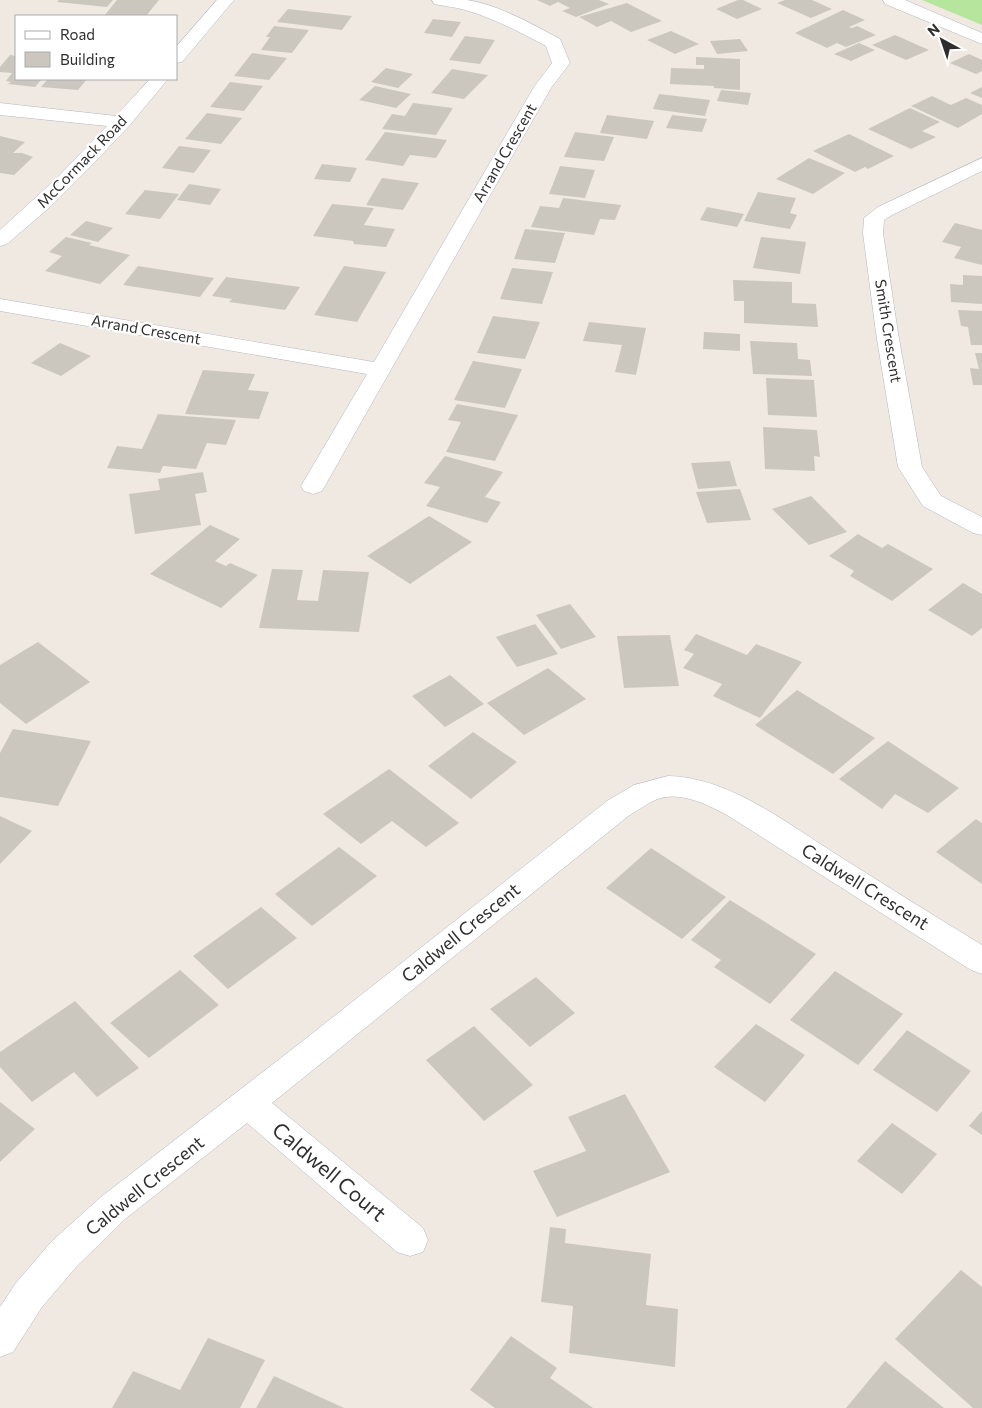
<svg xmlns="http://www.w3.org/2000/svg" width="982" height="1408" viewBox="0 0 982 1408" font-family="Commissioner,sans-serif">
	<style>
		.green { fill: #b6e59e }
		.building { fill: #cbc7bf }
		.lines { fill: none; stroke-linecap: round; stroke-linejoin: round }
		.minor-casing { stroke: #b4b7c1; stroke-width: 1 }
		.minor { fill: #fff; fill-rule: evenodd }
		.labels { text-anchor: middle; stroke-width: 4.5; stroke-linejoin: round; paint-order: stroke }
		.far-street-label { font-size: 15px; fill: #2e2e2e; stroke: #fff }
		.street-label { font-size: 18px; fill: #2e2e2e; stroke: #fff }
		.near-street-label { font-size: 21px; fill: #2e2e2e; stroke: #fff }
	</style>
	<rect width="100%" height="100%" fill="#efe9e1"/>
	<path class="green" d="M922,0H982V25Z"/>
	<path class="building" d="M59,0H113L107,7L57,2Z
		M117,0H159L146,16H104Z
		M537,0H599L609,4L576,17L562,11L570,8L558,2L550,6Z
		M738,0H743L762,9L737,19L716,9Z
		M785,0H812L832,9L811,18L777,3Z
		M627,3L662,21L631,32L611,21L597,27L579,17Z
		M288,9L352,16L342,30L277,22Z
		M843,10L865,20L849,27L852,28L857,26L876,35L846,47L837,43L827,48L795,33Z
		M433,19L461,22L452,37L424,33Z
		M274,26L309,30L292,53L261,50L270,37H266Z
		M671,31L699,44L675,54L647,40Z
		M895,35L929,50L906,60L872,45Z
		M465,36L495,40L480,64L449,60Z
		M740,39L748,51L717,54L710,41Z
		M859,43L875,50L851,61L834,54Z
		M252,53L287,58L269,80L234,76Z
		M969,54L982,60V71L976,74L950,63Z
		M10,55L16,56V79H42L35,87L8,84L11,82L6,81L12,73L0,72V67Z
		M696,57L740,59V90L714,88V86L670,84L671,68L704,69V65H696Z
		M386,68L413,74L398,88L371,82Z
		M452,69L488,75L464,99L431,93Z
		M48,79H87L78,90L41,87Z
		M230,82L263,86L244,111L210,107Z
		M375,86L411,94L396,108L359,100Z
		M982,87V98L970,93Z
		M721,90L751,93L748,105L717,101Z
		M659,94L710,100L705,116L653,109Z
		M932,96L951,105L966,98L982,105V114L958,128L911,106Z
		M413,103L453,108L436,135L382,129L392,114L405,116Z
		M910,108L940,122L922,131L936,137L911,149L868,129Z
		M207,113L242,118L221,144L185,139Z
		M607,115L654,121L647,139L600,133Z
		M672,115L707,119L702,132L666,128Z
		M385,132L447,140L436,158L410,155L403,166L365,160Z
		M575,132L614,137L604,161L564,157Z
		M849,134L894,156L868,169L865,167L855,172L813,151Z
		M0,136L25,142L13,153H22L33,157L14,175L0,173Z
		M179,146L211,150L194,173L162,168Z
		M809,158L845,173L813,194L776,179Z
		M322,164L357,168L350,182L314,179Z
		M560,166L595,170L585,198L549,194Z
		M382,178L419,183L403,210L366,205Z
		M189,184L221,189L210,205L177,200Z
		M145,190L179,194L160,219L125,214Z
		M758,192L796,198L790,213L797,215L790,229L744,221Z
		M563,198L621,205L615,220L600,219L594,235L531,227L540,206L559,208Z
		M332,204L374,208L364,225L395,229L386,247L354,244L353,241L313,236Z
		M707,207L744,214L737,227L700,220Z
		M86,221L113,228L98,242L70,235Z
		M955,223L982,230V265L954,258L961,247L942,242Z
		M525,229L565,233L555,263L514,259Z
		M66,237L92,243L89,245L130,255L100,284L45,271L62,256L49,252Z
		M761,237L806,242L800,274L753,268Z
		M138,266L214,278L200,297L123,285Z
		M344,266L386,272L357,322L314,315Z
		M512,268L553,272L542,304L500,299Z
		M963,275L982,276V304L951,302L950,284L963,285Z
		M226,277L300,287L285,310L229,302L232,299L212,296Z
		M733,280L792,282V303L816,304L818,327L744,323V301H734Z
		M958,310L982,311V345H971L968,327L961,326Z
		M493,316L540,322L525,359L477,353Z
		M589,322L646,328L636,375L615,372L622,345L583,341Z
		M704,332L740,334V351L703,349Z
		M750,341L797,343L798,359L810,360L812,376L753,374Z
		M60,343L91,356L61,376L31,363Z
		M975,353H982V385H973L970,368L979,369Z
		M473,361L522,369L505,408L454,400Z
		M203,370L255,374L248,390L269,392L259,419L185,414Z
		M766,378L814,380L817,417L768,415Z
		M457,404L518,415L495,461L446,452L461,422L448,420Z
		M158,414L236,420L226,445L207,443L196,469L163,466L160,473L107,468L117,446L142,449Z
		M763,427L817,430L820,457L814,456L815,471L765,469Z
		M445,456L503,472L485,497L501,502L487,523L426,506L440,487L424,483Z
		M730,461L737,486L698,489L691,463Z
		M203,472L207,492L195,494L201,525L135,534L129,494L160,490L158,479Z
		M740,489L751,520L707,523L696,492Z
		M811,496L847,532L809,545L772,509Z
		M429,516L472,542L410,584L367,556Z
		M210,525L240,539L215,561L226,566L230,563L258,575L221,608L150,574Z
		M858,534L882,548L888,544L933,569L892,601L850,576L854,571L829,556Z
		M272,569L303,570L297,600L318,601L323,570L369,572L359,632L259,628Z
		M963,583L982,594V628L972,636L928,610Z
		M570,604L596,637L561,649L536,615Z
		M535,624L558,654L517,667L496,637Z
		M696,634L747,655L756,644L802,662L760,718L713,696L722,684L683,668L694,654L684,650Z
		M670,635L679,686L624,688L617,636Z
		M38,642L90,682L26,724L0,703V665Z
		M548,668L586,699L524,735L487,703Z
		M450,675L484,704L445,727L412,696Z
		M797,690L875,738L833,774L755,725Z
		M13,729L91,741L58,806L0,797V753Z
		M473,732L517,762L471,799L428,766Z
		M888,741L959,788L928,813L895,794L882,809L839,779Z
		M389,769L459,823L426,847L392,821L361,844L323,814Z
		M0,816L32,831L0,864Z
		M976,819L982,823V884L936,852Z
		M339,847L377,876L312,926L275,894Z
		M651,848L726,897L682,939L606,888Z
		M730,900L816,954L770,1004L714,967L721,960L691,940Z
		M261,907L297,938L228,989L193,956Z
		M180,970L219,1005L149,1058L110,1023Z
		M835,971L903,1014L858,1065L790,1020Z
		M536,977L575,1013L530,1047L490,1009Z
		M75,1001L139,1068L97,1097L74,1072L32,1102L0,1067V1052Z
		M756,1024L805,1055L765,1102L714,1067Z
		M474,1026L533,1085L484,1121L426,1060Z
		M907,1030L971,1071L937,1112L873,1070Z
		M625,1094L670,1172L557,1217L533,1171L586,1151L568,1117Z
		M0,1102L35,1129L0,1162Z
		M982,1111V1135L969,1126Z
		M892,1123L937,1154L902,1194L857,1161Z
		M550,1227L566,1229L565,1243L651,1254L646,1305L678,1309L675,1367L569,1353L573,1306L541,1302Z
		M961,1270L982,1287V1408H973L895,1339Z
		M511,1336L557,1368L550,1378L593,1408H495L470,1390Z
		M208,1338L265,1360L240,1408H112L133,1371L180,1390Z
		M885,1361L944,1408H846Z
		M274,1376L344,1408H256Z"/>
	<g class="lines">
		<g class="minor-casing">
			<path id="minor" d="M217,0H234L182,62L176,63V47Z
				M432,0C443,0 455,0 467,0C499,5 532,24 560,39L570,63L551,88L322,491L313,494L304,491L301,486L367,374L0,311V299L374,362L534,87L552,63L546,46C520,32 493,18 465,10C455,7 444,6 434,4Z
				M883,0H905L982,33V44L885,4Z
				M150,79H168L129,126L90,167L50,207L7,244L0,246V230L56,179L107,126L0,115V103L116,116Z
				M982,158V171L892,215L884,220L883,233L898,333L922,467L941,496L982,517V535L973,533L923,506L898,467L876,333L863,233L864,218L878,207Z
				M668,776C730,777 789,825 839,856C887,886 934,916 982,945V974L971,970L727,815C706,804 679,790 655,800C645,805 636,811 627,817L272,1103L423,1228L428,1240L423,1252L410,1256L397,1252L247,1123L125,1219L77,1266L42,1307L13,1352L0,1357V1307L16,1283L51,1242L101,1197L295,1047L607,801L634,785Z"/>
		</g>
		<use href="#minor" class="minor"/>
	</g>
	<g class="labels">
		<g class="far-street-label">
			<text transform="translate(505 153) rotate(-60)" y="5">Arrand Crescent</text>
			<text transform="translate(82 162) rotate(-46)" y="5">McCormack Road</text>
			<text transform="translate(146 330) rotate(10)" y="5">Arrand Crescent</text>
			<text transform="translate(888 331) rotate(81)" y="5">Smith Crescent</text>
		</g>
		<g class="street-label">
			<text transform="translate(865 887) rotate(32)" y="6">Caldwell Crescent</text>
			<text transform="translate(461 933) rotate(-39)" y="6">Caldwell Crescent</text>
			<text transform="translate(145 1186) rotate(-39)" y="6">Caldwell Crescent</text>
		</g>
		<g class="near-street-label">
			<text transform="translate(329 1172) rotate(40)" y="7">Caldwell Court</text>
		</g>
	</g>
	<rect x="15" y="15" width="162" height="65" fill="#ffffff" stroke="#ababab"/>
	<rect x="25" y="31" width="25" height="8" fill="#ffffff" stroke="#ababab"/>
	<text x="60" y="40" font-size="15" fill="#2e2e2e">Road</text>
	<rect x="25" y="52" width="25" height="15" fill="#cbc7bf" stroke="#ababab"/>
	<text x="60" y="65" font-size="15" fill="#2e2e2e">Building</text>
	<g transform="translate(942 40) rotate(320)" stroke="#ffffff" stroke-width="4" paint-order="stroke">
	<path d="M0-4L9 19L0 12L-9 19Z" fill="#2e2e2e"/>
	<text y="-8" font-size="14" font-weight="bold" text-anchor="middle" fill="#2e2e2e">N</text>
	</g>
</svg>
